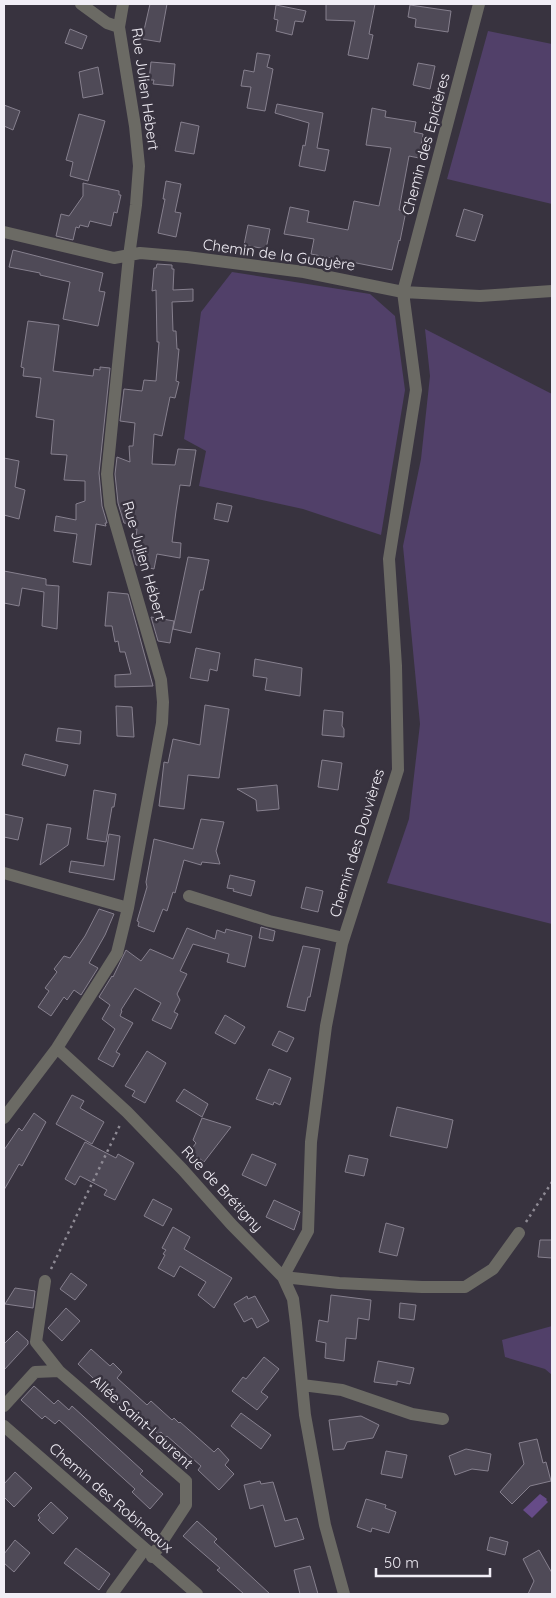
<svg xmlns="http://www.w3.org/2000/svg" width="556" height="1598" viewBox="0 0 556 1598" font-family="Quicksand,sans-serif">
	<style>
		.green { fill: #514069 }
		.water { fill: #664b88 }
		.building { fill: #4f4a57; stroke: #86808e }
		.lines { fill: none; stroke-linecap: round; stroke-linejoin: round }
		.path { stroke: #8e8a94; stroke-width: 2.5; stroke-dasharray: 2.5 4; stroke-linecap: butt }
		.minor { stroke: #6b6a64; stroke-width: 12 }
		.labels { text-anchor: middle; stroke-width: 5; stroke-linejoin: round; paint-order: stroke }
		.street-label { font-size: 15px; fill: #f1eef6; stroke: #38333f }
	</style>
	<rect width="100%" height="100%" fill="#38333f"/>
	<path class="green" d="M488,31L552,44V204L447,179Z
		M232,272L370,294L395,316L405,390L381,535L303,509L199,486L206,451L184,439L201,312Z
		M425,329L552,394V924L387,883L409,819L420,724L403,546L421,459L430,376Z
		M552,1326V1375L545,1369L505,1357L502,1340Z"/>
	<path class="water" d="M540,1494L547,1499L546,1500L548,1502L532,1518L523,1510Z"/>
	<path class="building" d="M150,4H167L160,42L142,39Z
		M326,4H375L369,34L373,35L368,59L348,55L355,21L326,20Z
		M276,5L306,11L303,22L295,21L292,35L276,31L278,20L274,19Z
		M410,5L451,11L448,32L415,27L416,19L408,17Z
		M70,29L87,36L82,49L65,43Z
		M257,53L270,55L267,67L273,69L265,111L247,108L251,87L241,86L244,70L254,72Z
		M151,62L175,64L173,86L153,84L154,80H149Z
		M418,63L435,66L430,89L413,85Z
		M98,67L103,94L83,98L79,72Z
		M277,104L323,113L317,148L329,150L325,171L299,166L303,145L305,146L309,123L275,113Z
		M4,105L20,111L13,130L4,126Z
		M372,108L386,111L385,117L416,122L414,132L423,134L419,158L409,156L399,210L406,211L400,241L399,240L392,270L311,254L314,239L284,234L290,207L309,211L307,222L348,230L354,201L379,206L391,148L366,145Z
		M79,114L105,121L88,181L70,176L73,162L66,160Z
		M181,122L199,126L194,154L175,151Z
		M166,181L181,184L175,212L181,213L176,237L158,233L165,199H163Z
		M83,183L119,191V195H121L117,213L114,212L111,226L90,221L88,227L80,225L79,228L76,227L73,240L56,236L61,214L69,216L83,196Z
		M464,209L483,215L475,241L456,236Z
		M248,225L270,229L266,249L244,245Z
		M13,250L103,273L99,291L105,292L98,326L63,319L70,282L40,275V273L9,267Z
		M157,264L172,265V269H174L173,290L193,289V301L172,302L173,331H176L177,349H179L176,381L179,382L175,398L170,397L162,436L154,434L152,464L175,465L178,449L196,450L190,486L180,485L176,511L172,542L181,543L180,558L157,554L154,569L136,565L132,550H134L137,529H135V525L124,523L118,503L115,474L117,457L130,462L129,446H133L135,423L120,421L124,389L142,391L144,380L156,381L159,342H157L156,290L152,291L154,268H156Z
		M28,321L59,325L53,371L93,376L94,369L100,370V367L110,368L99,473L102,506L107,523H105L106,526L96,524L91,565L73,562L77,534L54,531L56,516L76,520V504L85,501V481L64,480L67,455L51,454L54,420L36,417L41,378L23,376L24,368L21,367Z
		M4,458L19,461L15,487L25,490L19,519L4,515Z
		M217,503L232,506L228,522L214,519Z
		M188,557L209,560L203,590H200L191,633L173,629Z
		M4,571L46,579V585L59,586L57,629L42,626L44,592L22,588L19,606L4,603Z
		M108,592L128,594L153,686L115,687V675L131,674L125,652H120L118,641L115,642L112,626H105Z
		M151,617L174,621L170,643L158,641Z
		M196,648L220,653L217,671L210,669L208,681L190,678Z
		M255,659L302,668L300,696L265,690L267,678L253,676Z
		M205,705L229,709L219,778L188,775L184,809L159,806L164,762L168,763L173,739L200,745Z
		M116,706L132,707L134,737L117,736Z
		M324,710L343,712L342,726L344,729V737L322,735Z
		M58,728L81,731L80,744L56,741Z
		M25,754L68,765L65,776L22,765Z
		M322,760L342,763L338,790L318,787Z
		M277,785L279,809L257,811L256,800L237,789Z
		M94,790L116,794L114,807H112L106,842L87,839Z
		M4,814L23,818L18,840L4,837Z
		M201,819L224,822L216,851L220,864L202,862L201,865L184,860L175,893L173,892L167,911L163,909L154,932L138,926L139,922L137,921L147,887L146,882L154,839L193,849Z
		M47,824L71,828L68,845L40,865Z
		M109,834L120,836L114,880L69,872L71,861L104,866Z
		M230,875L255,881L251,896L233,891L234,889L227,888Z
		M306,887L323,891L318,912L301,908Z
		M99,909L114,914L105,935L89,963L98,968L81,995L74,990L67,1000L64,997L51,1016L38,1007L49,991L45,988L57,972L54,969L64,956L70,958L85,936Z
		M261,927L275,931L273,941L259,938Z
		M187,928L215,939L217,930L225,933L226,929L252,936L245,967L227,962L229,954L193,944L180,971L187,974L177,994L180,1000L174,1012L178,1014L171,1029L152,1020L161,1003L135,988L121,1010L122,1011L120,1016L133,1023L116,1052L120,1054L113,1067L98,1059L115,1029L102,1019L110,1005L99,997L112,976L113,977L126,950L141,961L150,949L173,959Z
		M303,946L320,949L310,997H308L305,1011L287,1007Z
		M225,1015L245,1027L235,1044L215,1033Z
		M279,1031L294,1038L287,1052L272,1045Z
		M147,1051L166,1063L145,1103L132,1096L135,1091L125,1086Z
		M269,1069L291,1078L280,1105L274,1102L273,1105L256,1099Z
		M184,1089L208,1104L202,1117L176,1101Z
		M72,1095L84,1101L80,1108L104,1122L92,1144L56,1124Z
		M397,1107L453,1120L447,1148L390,1136Z
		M34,1113L46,1122L22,1166L19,1164L4,1190V1150L19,1128L22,1131Z
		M202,1118L231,1127L204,1162L190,1151L196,1143L193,1140Z
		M85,1142L116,1158L118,1154L134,1163L115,1200L104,1195L107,1190L80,1176L75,1185L65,1179Z
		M252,1154L276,1164L266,1186L242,1175Z
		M349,1155L368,1159L364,1176L345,1172Z
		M153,1199L172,1209L163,1226L144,1216Z
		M274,1200L300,1212L294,1230L266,1217Z
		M386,1223L404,1228L397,1256L379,1252Z
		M173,1227L190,1237L184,1249L232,1278L214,1308L198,1295L206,1282L180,1266L174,1277L158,1268L165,1255L163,1254L166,1250L162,1248Z
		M540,1240H552V1258L538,1257Z
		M71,1273L87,1285L75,1300L60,1289Z
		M15,1288L35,1291L33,1308L5,1304Z
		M331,1295L371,1300L369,1320L358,1318L356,1339L346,1338L344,1361L325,1358L326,1343L316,1341L319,1320L328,1322Z
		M247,1296L248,1299L255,1296L269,1321L257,1328L252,1318L244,1322L234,1304Z
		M400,1303L416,1305L414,1320L399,1318Z
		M66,1308L80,1321L62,1341L48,1328Z
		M17,1331L28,1341V1344L4,1370V1344Z
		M91,1349L110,1366L113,1363L122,1372L117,1378L147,1405L151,1401L172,1420L174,1418L179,1423L180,1422L214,1452L218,1448L229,1460L225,1465L234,1474L219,1490L198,1470L201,1466L167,1436L166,1437L161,1432L158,1434L129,1407L125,1411L104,1392L106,1390L78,1364Z
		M264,1357L279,1369L261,1392L268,1397L257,1410L232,1391L243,1377L246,1379Z
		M378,1361L414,1368L410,1384L397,1381V1385L374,1382Z
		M34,1386L54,1404L58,1400L69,1410L72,1406L143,1471L140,1474L163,1494L150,1509L132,1492L135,1489L59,1420L55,1424L45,1416L42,1419L21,1400Z
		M241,1413L271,1435L261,1449L231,1426Z
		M361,1416L379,1425L373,1438L347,1442L344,1449L333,1450L329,1420Z
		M537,1439L543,1463L546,1462L551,1481L530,1486L512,1504L500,1492L524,1464L519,1443Z
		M466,1449L491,1454L488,1471L472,1469L455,1475L449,1456Z
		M386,1451L407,1455L402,1478L381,1474Z
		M15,1472L32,1488L14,1507L4,1497V1484Z
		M260,1481L261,1484L273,1482L285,1521L297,1518L304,1539L275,1547L263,1505L250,1509L244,1485Z
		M366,1499L386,1505L385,1508L396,1512L389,1533L372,1528L371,1532L357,1527Z
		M51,1502L68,1518L53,1534L38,1520L40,1518L38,1515Z
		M197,1521L217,1539L214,1542L270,1594H244L217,1570L220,1568L183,1536Z
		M490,1537L508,1542L505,1555L487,1550Z
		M15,1540L30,1553L14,1572L4,1563V1554Z
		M76,1548L110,1574L99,1590L64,1563Z
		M539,1550L552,1573V1594H528L534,1581L523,1559Z
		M310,1566L318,1594H300L294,1570Z"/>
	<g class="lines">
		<path class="path" d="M526,1222L552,1182
			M51,1269L120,1125"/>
		<path class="minor" d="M81,4L107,23L119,27
			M4,232L114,258L140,253L187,257L304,272L403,292L480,296L552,291
			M4,873L128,908
			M189,896L269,921L344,938
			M57,1048L127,1112L183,1170L231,1224L283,1277L293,1299L296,1323L305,1415L325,1525L344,1594
			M4,1118L57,1048L117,953L128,908L162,723L163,702L161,680L110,505L107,474L129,256L136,205L139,166L135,126L119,27L123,4
			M283,1277L308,1231L311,1142L326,1026L342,944L398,770L396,666L389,559L416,390L403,292L479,4
			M283,1277L339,1283L422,1287H465L493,1269L519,1233
			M45,1281L36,1342L59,1371
			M302,1385L342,1390L412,1414L443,1419
			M4,1406L35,1372L59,1371L186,1481V1505L152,1557
			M4,1426L197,1594
			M112,1594L144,1550"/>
	</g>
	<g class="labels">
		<g class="street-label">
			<text transform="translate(145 89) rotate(82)" y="5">Rue Julien Hébert</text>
			<text transform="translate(426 144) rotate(-75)" y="5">Chemin des Epicières</text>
			<text transform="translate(279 255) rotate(8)" y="5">Chemin de la Guayère</text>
			<text transform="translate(144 561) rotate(74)" y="5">Rue Julien Hébert</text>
			<text transform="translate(357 843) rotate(-73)" y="5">Chemin des Douvières</text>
			<text transform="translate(222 1189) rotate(47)" y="5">Rue de Brétigny</text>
			<text transform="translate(142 1422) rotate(42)" y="5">Allée Saint-Laurent</text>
			<text transform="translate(111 1498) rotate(41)" y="5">Chemin des Robineaux</text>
		</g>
	</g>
	<rect width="556" height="1598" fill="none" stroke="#f1eef6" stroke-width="10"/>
	<path d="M376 1568v8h114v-8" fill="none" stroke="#f1eef6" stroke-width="2.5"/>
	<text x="384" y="1568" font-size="15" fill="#f1eef6" stroke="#38333f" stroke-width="4" paint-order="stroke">50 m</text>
</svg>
